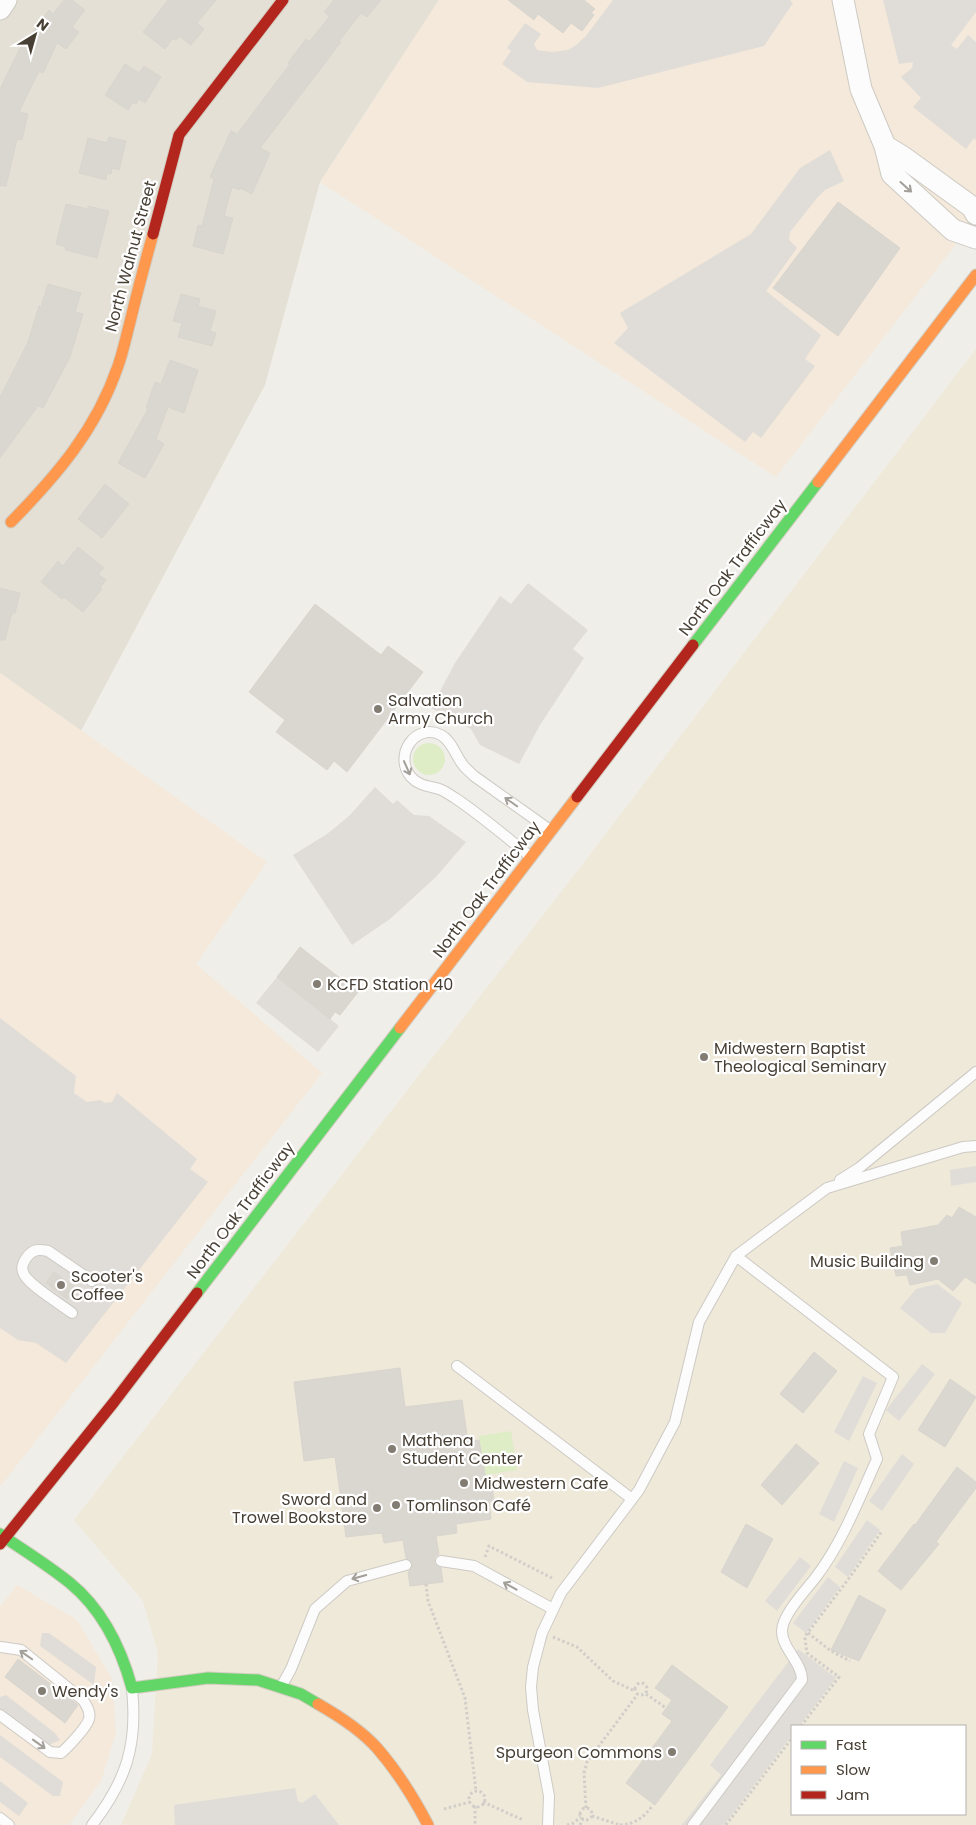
<svg xmlns="http://www.w3.org/2000/svg" width="976" height="1825" viewBox="0 0 976 1825" font-family="Poppins,sans-serif">
	<style>
		.residential { fill: #e5e0d5 }
		.commercial { fill: #f4e9da }
		.education { fill: #efe9da; fill-rule: evenodd }
		.green { fill: #deedc6 }
		.parking { fill: #e0ddd8 }
		.building { fill: #dad7d1; stroke: #d9d5ce }
		.lines { fill: none; stroke-linecap: round; stroke-linejoin: round }
		.lane-casing { stroke: #cdcac4; stroke-width: 12 }
		.street-casing { stroke: #cdcac4; stroke-width: 23 }
		.fast-casing { stroke: #d2ccc0; stroke-width: 13 }
		.slow-casing { stroke: #d2ccc0; stroke-width: 13 }
		.jam-casing { stroke: #d2ccc0; stroke-width: 13 }
		.path { stroke: #d1cec9; stroke-width: 3; stroke-dasharray: 2.5 2.5; stroke-linecap: butt }
		.lane { stroke: #fdfcfc; stroke-width: 10 }
		.street { stroke: #fdfcfc; stroke-width: 21 }
		.fast { stroke: #63d668; stroke-width: 11 }
		.slow { stroke: #ff974d; stroke-width: 11 }
		.jam { stroke: #b3261e; stroke-width: 11 }
		.oneway { stroke: #a29e98 }
		.poi-dot { fill: #827c73; stroke: #fff; stroke-width: 2 }
		.labels { text-anchor: middle; stroke-width: 4.5; stroke-linejoin: round; paint-order: stroke }
		.street-label { font-size: 16px; fill: #473f34; stroke: #fff }
		.poi-label { font-size: 16px; fill: #473f34; stroke: #fff; text-anchor: start }
	</style>
	<rect width="100%" height="100%" fill="#f0eee8"/>
	<path class="residential" d="M0,0H439L320,182L265,385L81,731L0,673Z"/>
	<path class="commercial" d="M439,0H976V218L776,477L320,182Z
		M0,673L267,862L196,964L322,1073L0,1487Z
		M17,1585L77,1620L112,1679L116,1733L101,1781L69,1825H0V1607Z"/>
	<path class="education" d="M976,349V1825H121L152,1754L158,1653L143,1601L74,1520L585,861ZM792,1726H965V1814H792Z"/>
	<path class="green" d="M413 759a16 16 0 1 1 32 0a16 16 0 1 1-32 0Z
		M511,1431L517,1470L485,1475L479,1436Z"/>
	<path class="parking" d="M613,0H790L793,3L764,46L598,88L527,82L502,64L511,51L507,48L525,23L541,34L534,44L537,50L552,52L568,50L576,45L586,36Z
		M883,0H976V12L951,45L957,49L968,35L976,42V140L974,138L966,149L913,107L921,98L901,77L912,68L913,62L899,64Z
		M830,150L844,181L825,190L817,198L790,232L789,240L797,248L766,291L821,335L805,359L815,366L761,438L753,432L745,442L614,343L628,328L620,313L751,234L800,168Z
		M528,583L588,630L573,649L584,658L540,725L519,764L480,745L471,729L431,708L455,663L500,596L511,604Z
		M375,787L393,804L397,800L414,815L429,816L466,842L436,877L390,919L352,945L293,855L327,834L349,816Z
		M277,977L339,1026L318,1052L256,1003Z
		M0,1018L76,1076L74,1093L87,1102L100,1100L105,1103L112,1102L117,1093L197,1159L190,1169L208,1182L66,1363L36,1343L18,1340L0,1328Z
		M976,1166V1182L951,1186L950,1170Z
		M937,1284L962,1303L945,1333H931L900,1308L916,1289Z
		M922,1364L935,1374L899,1421L886,1410Z
		M863,1376L877,1383L849,1441L834,1432Z
		M902,1454L914,1464L882,1511L869,1501Z
		M844,1461L858,1468L834,1522L819,1514Z
		M867,1520L880,1530L848,1577L835,1567Z
		M800,1557L811,1566L777,1611L765,1601Z
		M828,1577L840,1587L806,1633L793,1623Z
		M42,1633H49L96,1667L94,1685L40,1646Z
		M798,1649L836,1678L799,1726H792V1735L724,1825H682L721,1775L710,1765Z
		M6,1695L55,1733L60,1740L47,1746L0,1710V1697Z
		M0,1735L63,1782L60,1796H53L0,1757Z
		M0,1781L28,1803L19,1816L0,1802Z
		M295,1788L298,1801L302,1803L315,1794L339,1825H175L174,1805Z"/>
	<path class="building" d="M64,0H72L85,10L72,27L79,32L66,49L57,43L43,73L39,71L19,112L28,114L22,140L17,139L6,186H0V89L24,40L26,41L49,10L53,14Z
		M168,0H216L197,23L204,29L191,45L179,36L176,40L173,38L165,49L143,32Z
		M334,0H381L367,17L361,13L339,41L341,42L260,148L270,153L252,194L240,188L239,190L232,187L224,216L233,218L223,254L193,246L198,225L202,226L214,179L210,177L231,131L237,134L290,64L288,63L306,39L309,42L330,16L324,12Z
		M508,0H584L595,9L591,13L594,15L582,31L571,23L563,33L538,14L534,20Z
		M125,64L139,73L144,66L161,77L145,103L139,99L136,104L133,102L128,110L105,95Z
		M109,137L126,141L119,170L112,168L111,174L107,173L106,180L79,173L88,138L107,143Z
		M838,202L900,248L838,336L773,288Z
		M66,204L88,209V206L109,211L97,258L65,250L66,247L56,244Z
		M48,284L81,293L75,312L83,314L70,357L43,408L38,406L0,458V397L28,342L39,306L41,307Z
		M181,294L200,299L198,306L216,311L210,331L216,333L212,346L178,337L182,323L173,321Z
		M170,360L198,370L184,413L168,407L156,439L164,444L145,478L118,463L148,409L146,408L155,382L161,384Z
		M105,484L129,504L102,538L78,519Z
		M78,547L104,568L98,574L106,580L100,588L102,589L83,612L64,597L62,599L41,582L58,561L63,566Z
		M0,588L20,593L15,613H12L5,640H0Z
		M315,604L381,655L388,646L423,672L347,772L334,761L327,770L276,732L285,720L249,692Z
		M300,947L358,992L340,1015L335,1012L330,1019L277,977Z
		M959,1207L976,1217V1284L965,1277L953,1291L938,1279L910,1285L907,1275L896,1276L890,1248L903,1246L901,1232L938,1225L947,1215L952,1218Z
		M54,1272L75,1288L67,1299L46,1283Z
		M814,1352L837,1371L803,1413L780,1394Z
		M400,1368L405,1407L462,1400L468,1442L479,1440L486,1480L491,1479L494,1501H489L491,1519L456,1524L457,1533L436,1536L439,1554L435,1557L434,1563L441,1568L443,1582L410,1586L408,1572L411,1569L413,1564L410,1560L406,1558L403,1540L384,1543L382,1533L346,1537L335,1457L304,1461L294,1382Z
		M950,1379L976,1397L945,1447L918,1430Z
		M796,1444L819,1463L782,1505L761,1485Z
		M957,1467L976,1482V1488L936,1542L939,1544L901,1590L878,1571L914,1524L915,1525Z
		M746,1524L773,1539L747,1588L721,1572Z
		M859,1595L886,1610L859,1661L831,1650Z
		M18,1659L78,1705L65,1723L5,1677Z
		M672,1665L728,1707L655,1805L626,1783L672,1721L662,1714L672,1700L655,1688Z"/>
	<g class="lines">
		<g class="lane-casing">
			<path id="lane" d="M531,857C506,837 482,816 455,798C450,795 445,791 439,789C429,786 419,786 411,777C393,756 415,722 441,735C452,741 455,755 463,765C466,769 470,772 474,776L550,830
				M840,1180L859,1168L976,1072
				M72,1313C61,1304 26,1284 23,1272C21,1267 24,1261 27,1257C33,1249 39,1249 48,1251L92,1281
				M457,1366L632,1499
				M441,1561L474,1566L553,1609
				M281,1687L291,1669L315,1609L347,1581L406,1565
				M0,1715L50,1752L61,1753C68,1747 87,1727 89,1719C91,1711 86,1705 83,1700L21,1650L1,1647
				M0,1818L9,1825
				M92,1825C126,1781 138,1745 132,1689
				M548,1825L549,1796L533,1710L531,1687L533,1667L542,1633L561,1593L639,1490L675,1422L699,1322L736,1256L827,1188L963,1147L976,1146
				M693,1825L802,1680C802,1662 782,1649 782,1631C782,1615 806,1590 816,1577C843,1541 859,1499 877,1459L869,1434L893,1377L736,1256"/>
		</g>
		<g class="street-casing">
			<path id="street" d="M843,0L861,89L885,146L892,174L953,230L976,238
				M0,9L6,0
				M885,146L903,157L972,207L976,214"/>
		</g>
		<g class="fast-casing">
			<path id="fast" d="M693,645L818,482
				M197,1293L400,1028
				M0,1534C23,1550 48,1565 70,1583C103,1610 121,1648 132,1688L208,1678L258,1680L301,1694L318,1704"/>
		</g>
		<g class="slow-casing">
			<path id="slow" d="M818,482L976,275
				M11,522C57,475 96,430 118,366C123,352 126,337 130,322C137,293 145,263 153,234
				M400,1028L577,797
				M318,1704C339,1716 361,1730 377,1748C397,1771 414,1798 428,1825"/>
		</g>
		<g class="jam-casing">
			<path id="jam" d="M153,234L179,135L283,0
				M577,797L693,645
				M0,1544L114,1402L197,1293"/>
		</g>
		<path class="path" d="M485,1557L489,1546L552,1578
			M426,1584L428,1601L465,1698L476,1791
			M808,1633L831,1651L850,1661
			M553,1637L577,1647L613,1681L635,1691
			M635 1689a6 6 0 1 1 12 0a6 6 0 1 1-12 0Z
			M646,1694L666,1708
			M801,1726L839,1677L807,1653L805,1639L806,1635L850,1577L882,1531
			M469 1799a8 8 0 1 1 16 0a8 8 0 1 1-16 0Z
			M483,1802L523,1820
			M475,1806V1825
			M580 1814a6 6 0 1 1 12 0a6 6 0 1 1-12 0Z
			M586,1808L584,1773L587,1762L637,1695
			M444,1809L470,1802
			M592,1816L620,1825
			M567,1825L572,1824L581,1817
			M580,1825L583,1819
			M620,1825C636,1824 644,1817 653,1805
			M726,1825L792,1738"/>
		<use href="#lane" class="lane"/>
		<use href="#street" class="street"/>
		<use href="#fast" class="fast"/>
		<use href="#slow" class="slow"/>
		<use href="#jam" class="jam"/>
	</g>
	<defs><path id="oneway-shaft" d="M-6 0H5M1.5-3L5.5 0L1.5 3" fill="none" stroke-width="1.6" stroke-linecap="round" stroke-linejoin="round" transform="scale(1.25)"/></defs>
	<g class="oneway">
		<use href="#oneway-shaft" transform="translate(906 187) rotate(42)"/>
		<use href="#oneway-shaft" transform="translate(407 768) rotate(66)"/>
		<use href="#oneway-shaft" transform="translate(511 802) rotate(-145)"/>
		<use href="#oneway-shaft" transform="translate(359 1577) rotate(164)"/>
		<use href="#oneway-shaft" transform="translate(510 1586) rotate(-151)"/>
		<use href="#oneway-shaft" transform="translate(26 1655) rotate(-145)"/>
		<use href="#oneway-shaft" transform="translate(39 1744) rotate(36)"/>
	</g>
	<g class="poi-dot">
		<circle cx="378" cy="709" r="5"/>
		<circle cx="317" cy="984" r="5"/>
		<circle cx="704" cy="1057" r="5"/>
		<circle cx="934" cy="1261" r="5"/>
		<circle cx="61" cy="1285" r="5"/>
		<circle cx="392" cy="1449" r="5"/>
		<circle cx="464" cy="1483" r="5"/>
		<circle cx="396" cy="1505" r="5"/>
		<circle cx="377" cy="1508" r="5"/>
		<circle cx="42" cy="1691" r="5"/>
		<circle cx="672" cy="1752" r="5"/>
	</g>
	<g class="labels">
		<g class="street-label">
			<text transform="translate(130 256) rotate(-75)" y="6">North Walnut Street</text>
			<text transform="translate(732 567) rotate(-53)" y="6">North Oak Trafficway</text>
			<text transform="translate(486 889) rotate(-53)" y="6">North Oak Trafficway</text>
			<text transform="translate(240 1210) rotate(-53)" y="6">North Oak Trafficway</text>
		</g>
		<g class="poi-label">
			<text x="388" y="706">Salvation<tspan x="388" dy="18">Army Church</tspan></text>
			<text x="327" y="990">KCFD Station 40</text>
			<text x="714" y="1054">Midwestern Baptist<tspan x="714" dy="18">Theological Seminary</tspan></text>
			<text x="924" y="1267" text-anchor="end">Music Building</text>
			<text x="71" y="1282">Scooter's<tspan x="71" dy="18">Coffee</tspan></text>
			<text x="402" y="1446">Mathena<tspan x="402" dy="18">Student Center</tspan></text>
			<text x="474" y="1489">Midwestern Cafe</text>
			<text x="367" y="1505" text-anchor="end">Sword and<tspan x="367" dy="18">Trowel Bookstore</tspan></text>
			<text x="406" y="1511">Tomlinson Café</text>
			<text x="52" y="1697">Wendy's</text>
			<text x="662" y="1758" text-anchor="end">Spurgeon Commons</text>
		</g>
	</g>
	<rect x="791" y="1725" width="175" height="90" fill="#ffffff" stroke="#b5b2ae"/>
	<rect x="801" y="1741" width="25" height="8" fill="#63d668" stroke="#b5b2ae"/>
	<text x="836" y="1750" font-size="15" fill="#473f34">Fast</text>
	<rect x="801" y="1766" width="25" height="8" fill="#ff974d" stroke="#b5b2ae"/>
	<text x="836" y="1775" font-size="15" fill="#473f34">Slow</text>
	<rect x="801" y="1791" width="25" height="8" fill="#b3261e" stroke="#b5b2ae"/>
	<text x="836" y="1800" font-size="15" fill="#473f34">Jam</text>
	<g transform="translate(35 35) rotate(37)" stroke="#ffffff" stroke-width="4" paint-order="stroke">
	<path d="M0-4L9 19L0 12L-9 19Z" fill="#473f34"/>
	<text y="-8" font-size="14" font-weight="bold" text-anchor="middle" fill="#473f34">N</text>
	</g>
</svg>
